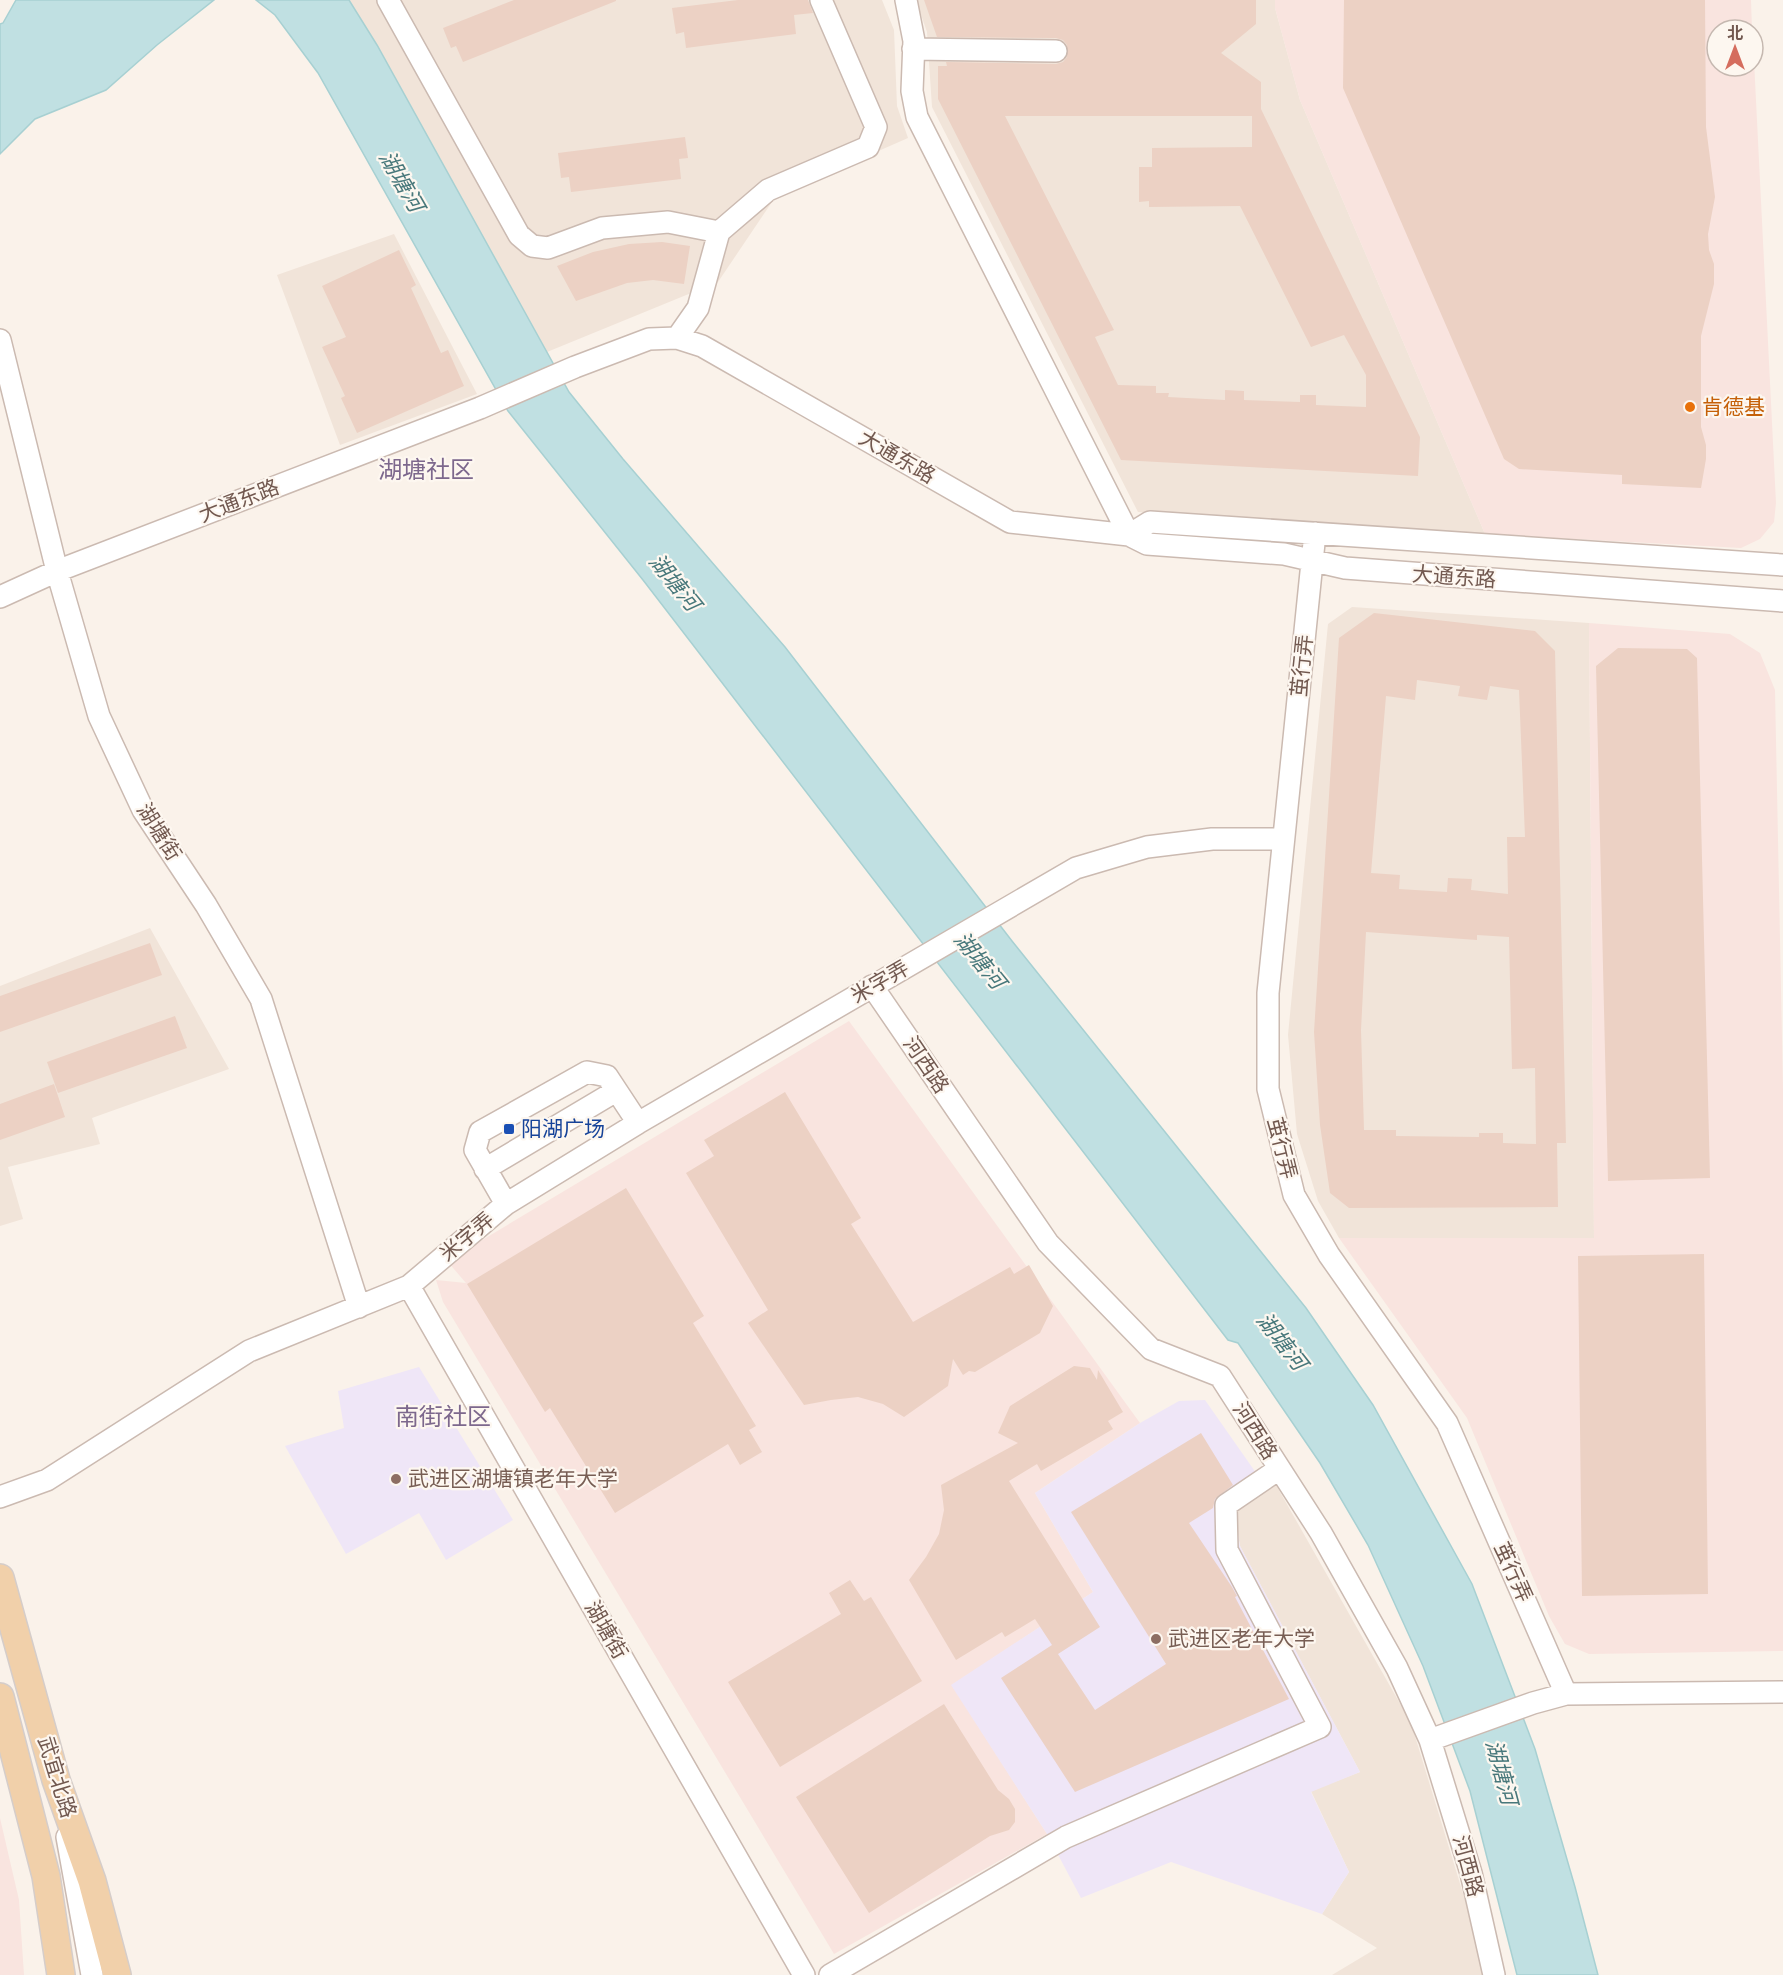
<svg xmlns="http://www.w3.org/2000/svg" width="1783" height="1975" viewBox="0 0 1783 1975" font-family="Barlow,'Noto Sans SC',sans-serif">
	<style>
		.residential { fill: #f1e4d9 }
		.commercial { fill: #f9e4df }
		.education { fill: #efe6f7 }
		.water { fill: #c0e0e2; stroke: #a7d0d2; stroke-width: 1.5 }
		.building { fill: #ecd1c4; fill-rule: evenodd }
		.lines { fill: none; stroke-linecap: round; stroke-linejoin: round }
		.minor-casing { stroke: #cbbab1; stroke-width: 24 }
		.major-casing { stroke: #d5cdca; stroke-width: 30 }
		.minor { stroke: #fff; stroke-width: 21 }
		.major { stroke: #f1d0aa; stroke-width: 27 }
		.food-dot { fill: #e8710a; stroke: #fdf7f0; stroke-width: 2 }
		.transit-dot { fill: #1a4fb4; stroke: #fdf7f0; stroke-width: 2 }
		.education-dot { fill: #8d6e63; stroke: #fdf7f0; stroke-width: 2 }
		.labels { text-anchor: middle; stroke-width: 4.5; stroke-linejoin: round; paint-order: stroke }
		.food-label { font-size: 21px; fill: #c56008; stroke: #fdf7f0; text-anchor: start }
		.street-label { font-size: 21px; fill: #725950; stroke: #fdf7f0 }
		.transit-label { font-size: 21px; fill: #164399; stroke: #fdf7f0; text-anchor: start }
		.education-label { font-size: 21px; fill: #785e54; stroke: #fdf7f0; text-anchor: start }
		.water-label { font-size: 22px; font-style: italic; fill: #48787b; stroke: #fdf7f0 }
		.quarter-label { font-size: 24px; fill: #7d688d; stroke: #fdf7f0 }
	</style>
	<rect width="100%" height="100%" fill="#faf2ea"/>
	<path class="residential" d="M349,0H882L894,30L897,106L908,138L776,196L718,282L547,352L377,45Z
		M916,0H1275V8L1300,100L1485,534L1138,512L932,107L927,32Z
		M394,234L477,394L340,445L277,275Z
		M1352,607L1589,623L1594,1238H1339L1318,1201L1297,1134L1288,1035L1328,624Z
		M150,928L229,1069L92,1118L100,1144L8,1167L23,1219L0,1226V986Z
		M1276,1485L1411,1723L1465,1900L1485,1975H1332L1377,1948L1322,1914L1349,1872L1311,1791L1360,1772L1240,1546L1234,1512Z"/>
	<path class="commercial" d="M1275,0H1751L1752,30H1717V66H1753V40L1776,503L1774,522L1760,539L1741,548L1485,534L1300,100L1275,8Z
		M1589,623L1730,634L1760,653L1775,690L1783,1089V1651L1589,1654L1565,1644L1549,1616L1467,1418L1339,1238H1594Z
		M849,1021L1140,1423L1035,1493L1093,1592L952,1685L1047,1834L834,1954L443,1302L436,1280L466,1283L447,1261Z
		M0,1818L19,1900L24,1975H0Z"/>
	<path class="education" d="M419,1367L513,1520L446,1560L419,1513L346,1554L285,1446L344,1428L338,1391Z
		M1205,1400L1268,1490L1234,1512L1240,1546L1360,1772L1311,1792L1349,1872L1322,1914L1171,1862L1081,1898L1047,1834L951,1685L1093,1592L1035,1493L1140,1423L1179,1401Z"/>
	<path class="water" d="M16,0H214L157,45L106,90L35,119L0,154V24L3,23Z
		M256,0H349L377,45L569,392L623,459L785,647L1012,941L1306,1308L1373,1405L1472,1584L1535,1749L1575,1887L1598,1975H1517L1470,1791L1423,1666L1368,1545L1320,1463L1238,1343L1228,1340L643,580L508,411L318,73L275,15Z"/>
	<path class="building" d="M514,0H616V1L463,62L456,46L451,48L443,28Z
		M738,0H808L813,13L794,15L796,34L686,48L684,32L676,34L672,8Z
		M924,0H1256V24L1221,53L1261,82V109L1420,437L1418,476L1121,460L938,99V66H947L946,62L1056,64L1063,62L1067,57V45L1063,40L1056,38L937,37ZM1005,116H1252V147L1152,148V167H1139V202L1149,201V207L1240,206L1311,347L1344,335L1366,375V407L1316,405V395H1300V402L1244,400V391L1225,390V400L1168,397L1169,393H1156V386L1118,385L1095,337L1114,330Z
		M1344,0H1705L1706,127L1715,197L1708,234L1709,250L1714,264V284L1701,336V427L1706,445V459L1701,488L1622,484V475L1519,469L1504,459L1343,88Z
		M685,137L688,158L679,159L681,179L571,192L569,177L561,178L558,153Z
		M662,242L690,246L684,284L653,280L627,283L576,301L557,266L593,252L629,244Z
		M399,250L416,285L411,288L441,353L448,350L464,386L357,433L341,398L345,396L322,347L346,337L322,286Z
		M1374,613L1535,631L1555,651L1566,1143H1557L1558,1207L1349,1208L1330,1193L1320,1125L1314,1032L1339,638ZM1417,680L1460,686L1458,696L1487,700L1490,686L1519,690L1525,837H1507L1508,894L1471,890L1472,879L1448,878L1447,892L1399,889L1400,875L1371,873L1386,696L1415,700ZM1366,932L1477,940V935L1509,937L1512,1069L1535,1068L1536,1144L1503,1143V1133H1479V1137L1396,1136V1130H1364L1361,1030Z
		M1618,648L1687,649L1697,658L1710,1178L1608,1181L1596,666Z
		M150,943L162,975L0,1032V996Z
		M175,1016L187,1048L58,1093L47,1062Z
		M54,1084L65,1117L0,1140V1104Z
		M785,1092L861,1218L851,1224L913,1322L1010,1267L1014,1274L1029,1265L1053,1306L1040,1333L975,1372L969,1371L963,1375L953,1359L948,1386L904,1417L883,1404L858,1397L831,1400L804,1405L748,1323L768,1310L686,1173L714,1156L704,1140Z
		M626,1188L704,1316L693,1323L756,1426L749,1430L762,1452L740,1465L728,1444L615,1513L550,1408L545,1412L467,1284Z
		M1704,1254L1708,1594L1582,1596L1578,1256Z
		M1074,1366L1090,1368L1097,1380L1098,1370L1123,1412L1108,1421L1113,1429L1041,1471L1037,1464L1009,1481L1100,1627L1058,1654L1095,1710L1166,1664L1071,1512L1201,1433L1233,1485L1215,1499L1213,1508L1189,1523L1232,1587L1237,1596L1235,1597L1289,1699L1075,1792L1001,1678L1052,1645L1035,1619L1005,1637L1002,1632L956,1660L909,1580L926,1557L939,1534L944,1510L941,1485L1018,1443L998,1433L1010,1406Z
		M850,1580L864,1601L871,1597L922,1681L780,1767L728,1682L841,1614L829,1593Z
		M944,1704L998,1790L1009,1799L1015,1809V1822L1009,1830L990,1836L869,1913L796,1797Z"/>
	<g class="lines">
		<g class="minor-casing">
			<path id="minor" d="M388,0L519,235L532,246L548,248L602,228L668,222L719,232
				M906,0L914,41L912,91L917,117L1129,535
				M913,49L1056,51
				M677,338L698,308L719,232L768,190L868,147L876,127L821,0
				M0,340L57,571L99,716L143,810L206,905L261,999L359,1307
				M1315,533L1268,993V1089L1294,1195L1329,1255L1447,1423L1566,1694
				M1129,535L1150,522L1783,565
				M0,597L57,571L480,408L575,367L649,339L677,338L702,346L1010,522L1129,535L1147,544L1284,554L1345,568L1783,601
				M872,986L1048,1243L1151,1349L1220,1376L1321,1533L1397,1668L1430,1740L1471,1873L1494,1975
				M485,1169L616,1091
				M506,1204L475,1150L480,1132L587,1072L607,1076L638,1123
				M409,1286L804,1975
				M0,1497L47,1480L249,1351L409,1286L506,1204L638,1123L1076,868L1147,847L1212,839H1282
				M1430,1740L1533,1703L1566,1694L1783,1692
				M67,1837L92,1975
				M830,1975L1066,1837L1320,1727L1227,1550L1226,1505L1279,1469"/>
		</g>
		<g class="major-casing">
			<path id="major" d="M0,1578L56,1780L92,1881L117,1975
				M0,1697L46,1876L61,1975"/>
		</g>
		<use href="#minor" class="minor"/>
		<use href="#major" class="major"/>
	</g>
	<circle class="food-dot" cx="1690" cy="407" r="6"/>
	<rect class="transit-dot" x="503" y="1123" width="12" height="12" rx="3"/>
	<g class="education-dot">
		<circle cx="396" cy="1479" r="6"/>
		<circle cx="1156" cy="1639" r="6"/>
	</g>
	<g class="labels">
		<g class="food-label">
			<text x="1702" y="414">肯德基</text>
		</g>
		<g class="street-label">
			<text transform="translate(897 457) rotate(30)" y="7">大通东路</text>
			<text transform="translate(239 501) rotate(-21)" y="7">大通东路</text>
			<text transform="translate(1454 577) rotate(4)" y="7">大通东路</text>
			<text transform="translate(1302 666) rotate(-84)" y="7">茧行弄</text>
			<text transform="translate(159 832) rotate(58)" y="7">湖塘街</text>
			<text transform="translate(880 982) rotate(-30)" y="7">米字弄</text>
			<text transform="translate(926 1065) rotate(56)" y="7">河西路</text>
			<text transform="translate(1282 1148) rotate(76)" y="7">茧行弄</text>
			<text transform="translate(467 1237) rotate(-40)" y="7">米字弄</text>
			<text transform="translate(1255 1431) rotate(58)" y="7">河西路</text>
			<text transform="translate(1513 1572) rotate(66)" y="7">茧行弄</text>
			<text transform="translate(606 1630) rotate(60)" y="7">湖塘街</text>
			<text transform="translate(57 1777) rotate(73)" y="7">武宜北路</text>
			<text transform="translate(1468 1866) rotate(75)" y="7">河西路</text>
		</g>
		<g class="transit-label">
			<text x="521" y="1136">阳湖广场</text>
		</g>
		<g class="education-label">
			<text x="408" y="1486">武进区湖塘镇老年大学</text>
			<text x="1168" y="1646">武进区老年大学</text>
		</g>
		<g class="water-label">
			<text transform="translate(402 181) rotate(60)" y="8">湖塘河</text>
			<text transform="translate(675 582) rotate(51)" y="8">湖塘河</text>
			<text transform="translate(980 960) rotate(51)" y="8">湖塘河</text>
			<text transform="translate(1282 1341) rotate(52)" y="8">湖塘河</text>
			<text transform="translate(1502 1772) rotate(75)" y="8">湖塘河</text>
		</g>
		<g class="quarter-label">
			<text x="426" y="478">湖塘社区</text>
			<text x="443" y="1425">南街社区</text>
		</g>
	</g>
	<g transform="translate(1735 48)"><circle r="28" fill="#fdf7f0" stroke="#c5b8b0" stroke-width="1.5"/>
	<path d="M0-4.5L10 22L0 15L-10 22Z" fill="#d56d5e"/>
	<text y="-9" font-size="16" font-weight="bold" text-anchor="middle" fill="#725950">北</text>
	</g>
</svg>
